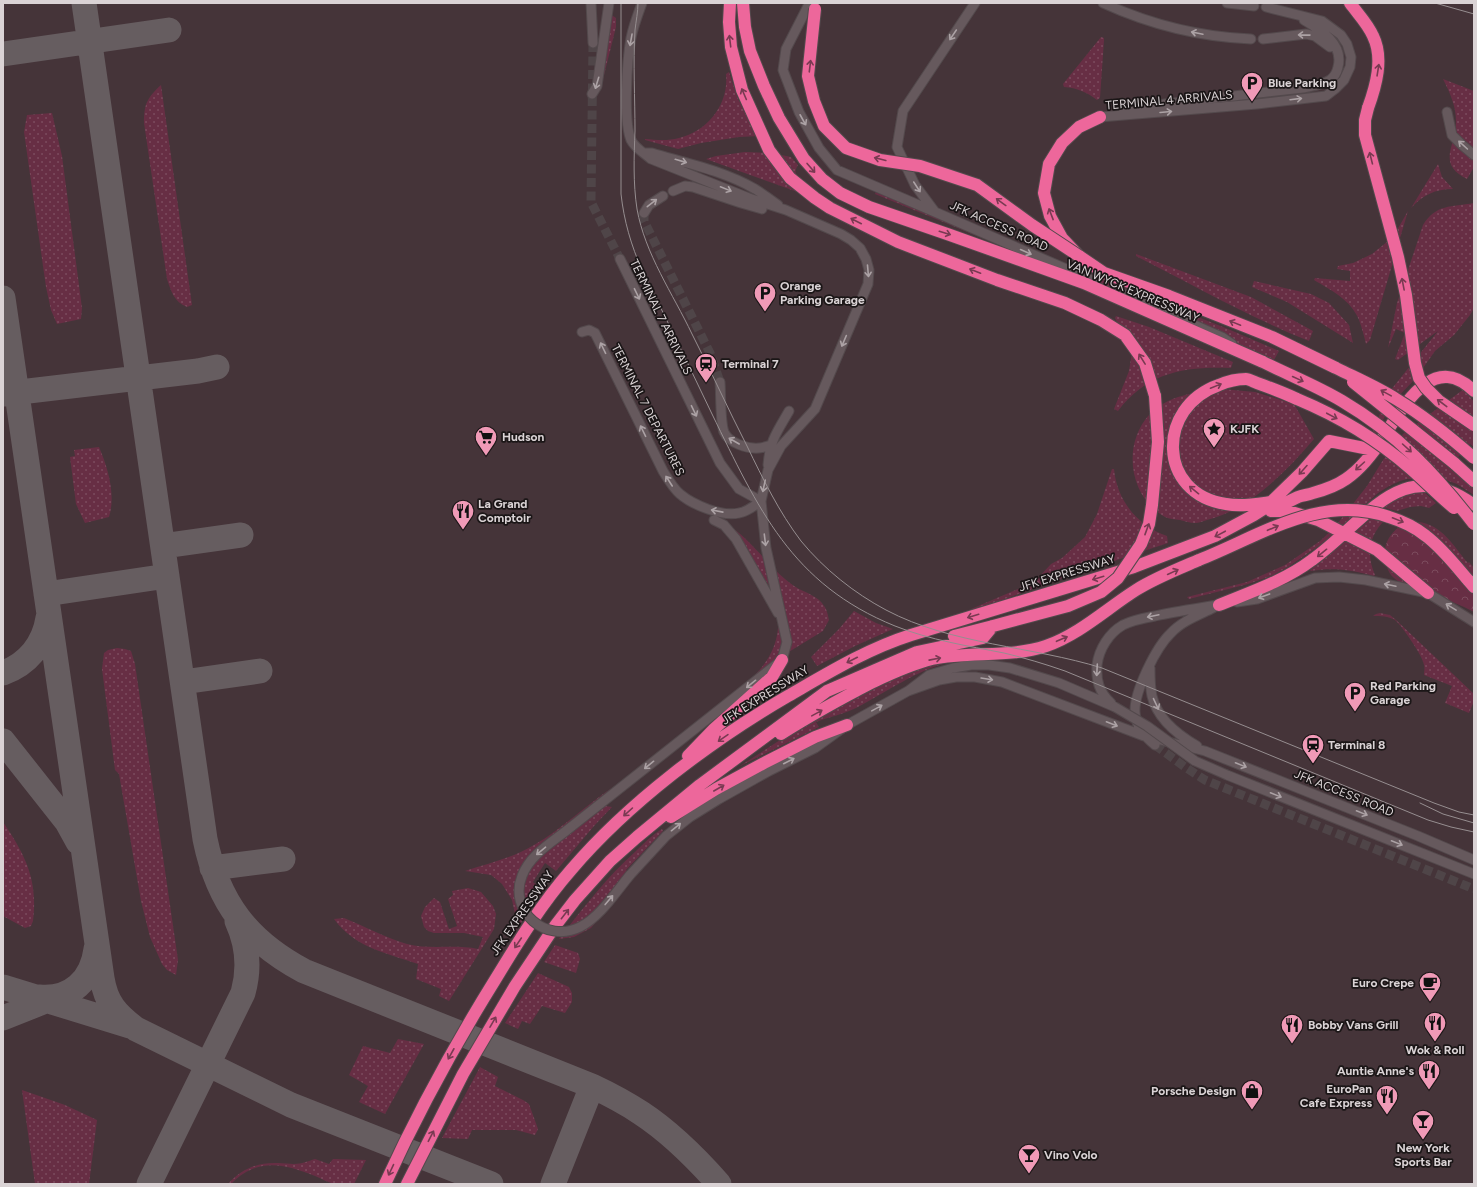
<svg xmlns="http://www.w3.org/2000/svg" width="1477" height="1187" viewBox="0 0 1477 1187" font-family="Figtree,sans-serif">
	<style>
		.built { fill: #453439 }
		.grass { fill: url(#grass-dots) }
		.forest { fill: url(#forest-crowns) }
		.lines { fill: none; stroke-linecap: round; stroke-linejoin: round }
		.taxiway { stroke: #665d60; stroke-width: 25 }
		.minor-tunnel { stroke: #4f4548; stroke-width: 9; stroke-dasharray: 9 4.5; stroke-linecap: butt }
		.minor-casing { stroke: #53494c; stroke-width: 11 }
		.highway-casing { stroke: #53494c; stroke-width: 14 }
		.minor { stroke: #66595d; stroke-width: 9 }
		.highway { stroke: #ed679b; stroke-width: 12 }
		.tram { stroke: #968e90; stroke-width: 1 }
		.minor-bridge-casing { stroke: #53494c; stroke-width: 11; stroke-linecap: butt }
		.highway-bridge-casing { stroke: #53494c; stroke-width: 14; stroke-linecap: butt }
		.minor-bridge { stroke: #66595d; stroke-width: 9 }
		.highway-bridge { stroke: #ed679b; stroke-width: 12 }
		.oneway { stroke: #aca2a5 }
		.oneway2 { stroke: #793a52 }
		.labels { text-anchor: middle; stroke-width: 3.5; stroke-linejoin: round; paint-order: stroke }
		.poi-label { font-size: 12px; font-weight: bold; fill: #dad3d5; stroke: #1b1617; text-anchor: start }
		.street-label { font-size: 12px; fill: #dad3d5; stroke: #1b1617 }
	</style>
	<defs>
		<pattern id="grass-dots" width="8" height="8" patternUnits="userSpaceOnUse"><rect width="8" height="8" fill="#672e44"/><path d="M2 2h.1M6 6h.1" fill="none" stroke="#7c4b5e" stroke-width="1.8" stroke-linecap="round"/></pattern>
		<pattern id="forest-crowns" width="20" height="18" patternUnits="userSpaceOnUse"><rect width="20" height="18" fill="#672e44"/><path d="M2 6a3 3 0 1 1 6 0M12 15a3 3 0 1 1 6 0" fill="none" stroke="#7c4b5e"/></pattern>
	</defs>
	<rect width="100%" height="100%" fill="#362c2f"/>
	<path class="built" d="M3,3H1474V1184H3Z"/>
	<path class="grass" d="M604,10L616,18V27L602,83Z
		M1101,37L1104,38V40L1100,98L1097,100C1087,92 1077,88 1064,87L1063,84Z
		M729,72L738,99L760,136L739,137L701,143L678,149L645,140V139C657,140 668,141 679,138C708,131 729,104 726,74Z
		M1443,79L1474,91V167L1467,179C1436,163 1456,147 1456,121C1456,106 1450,93 1443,79Z
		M161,85L192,305L187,307C174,302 171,291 167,279L144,123C144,104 147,98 161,85Z
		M52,113L62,156L82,308L81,319L57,324L51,310L46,287L24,132L27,115Z
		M745,152L772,153L791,157L798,165C793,174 797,173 800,180C801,185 802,189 803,194L706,159L716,156Z
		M1438,164L1442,177L1453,189C1435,189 1423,195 1411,208Z
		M877,189L1228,329L1279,351L1274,360L1116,293L875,194Z
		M1474,203V308L1470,315L1454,335L1435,351L1416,378L1391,404L1376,434L1372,432L1390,391L1438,331L1398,360L1395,359L1405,333L1396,329L1388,348L1397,303L1423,225C1436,204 1451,207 1474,203Z
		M1408,211L1370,340L1366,344C1364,336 1362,328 1359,320C1351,300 1331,290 1314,280L1315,278L1350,281V271L1337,269L1338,266L1353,263L1372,254L1393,237Z
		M1136,254L1251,297L1313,331L1309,341C1249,317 1193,285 1136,256Z
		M1254,281L1311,294L1329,303L1349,325L1353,343L1287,302L1252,287Z
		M1116,316L1149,327L1233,362L1231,368C1186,366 1147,372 1118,411L1114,409L1129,371L1132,352L1115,318Z
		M1222,389L1255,392L1294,404L1314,439C1286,472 1249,510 1207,520C1203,521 1199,523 1195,523C1190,523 1185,521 1180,520C1175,519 1169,519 1165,517C1129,497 1122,445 1149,415C1167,395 1197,392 1222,389Z
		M1464,389L1474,402V447L1470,444L1450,466L1474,488V495L1457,484L1443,479H1407L1400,481L1389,486L1378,493L1323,543L1288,567L1271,576L1248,584L1189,599L1187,597L1247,582L1285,565L1320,541L1334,528L1367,486L1383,460L1404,433Z
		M99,447C108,468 116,495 109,517L85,523L76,504L70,457L75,456L74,450Z
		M1112,469H1114C1117,501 1138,526 1167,536L1168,543L1075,574L1073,571L1060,579L972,611L971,609L1030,584L1038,578L1051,564L1062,558L1085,537L1097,514Z
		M1423,491L1436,503L1429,508L1421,506L1410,507L1397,511L1382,507L1401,496Z
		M1373,517L1385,520C1369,535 1366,555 1375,575L1374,576C1352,570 1333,567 1311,571L1310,570Z
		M1418,522C1442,524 1454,547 1468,563L1469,562L1474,568V578C1457,557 1441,537 1418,522Z
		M731,527C756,544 772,573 799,589C807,593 819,597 824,606C827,609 828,616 829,620L823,631L774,661L753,677C778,652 784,626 773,592C770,586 765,580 761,574C751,559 741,543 731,527Z
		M854,611L876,623L893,629L855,646L817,666L811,657L839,629Z
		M1380,613L1390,615L1396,620L1474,694V701L1469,713L1445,703L1452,686L1424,675C1424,672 1425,668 1424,665C1423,656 1402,626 1395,620C1388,616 1381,616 1373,616L1376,614Z
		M117,648L125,649L131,651L135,664L178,960L176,975L167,970L162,964L150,937L141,901L119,774L115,770L102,669L104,653L108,650Z
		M962,649L1018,659C995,658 972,656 949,662C915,671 887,692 856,708C844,714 829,717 816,722L819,727L740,766L814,718L916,665Z
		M613,787L569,822L574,830L605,806L612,807L594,826L556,871L545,863L533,882L543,891L511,937L508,934L515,914L512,900L502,884L491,875L465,871C489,863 513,858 534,845C562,829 586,805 613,787Z
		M3,822C26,856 38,880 33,921L31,926L25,928L3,916Z
		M662,829L663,831L626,870L634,877L591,928L574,937L559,939C583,908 607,877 636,851C644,843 652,835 662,829Z
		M468,888L481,892L493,906L496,914L494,929L449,1001L439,996L441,989L416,979L418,964C386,953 354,947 334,919L344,918C364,926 386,938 407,944C430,950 455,944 478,949L483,937L464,933H434L428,931L424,927L421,916L425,907L434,898L440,902L449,929L457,926L448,899L453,895L452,891Z
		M555,945L578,953L580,959L576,973L544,962Z
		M538,973L569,987L572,993V1002L565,1013L542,1006L530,1024L522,1021L518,1029L505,1023Z
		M398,1039L424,1044L385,1114L359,1102L368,1086L349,1075L363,1046L390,1053Z
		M480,1067L498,1077L495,1086L523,1100L529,1104L538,1129L535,1135L516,1130H472L468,1139L442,1138Z
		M22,1090L65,1105L97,1120L89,1184H35Z
		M315,1159L329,1164L333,1159L366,1160L354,1184C348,1184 341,1185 335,1184C328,1183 321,1178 315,1176C284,1164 257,1157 231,1184H228C241,1169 258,1162 278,1163C283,1163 289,1164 294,1164C302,1164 308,1161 315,1159Z"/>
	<path class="forest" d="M1400,526L1421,538L1441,557L1474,595V612C1461,605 1447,600 1434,595C1420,591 1405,588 1394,578C1387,572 1386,564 1385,555C1384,543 1390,534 1400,526Z"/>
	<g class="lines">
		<path class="taxiway" d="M84,3L205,839C218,903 248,941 304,971L592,1086C609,1094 626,1103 641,1113C670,1132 696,1158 719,1184
			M3,54L169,30
			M3,298L102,978C106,1003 116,1014 136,1029L291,1105L491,1184
			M3,394L198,371L217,367
			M163,546L241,535
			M46,594L167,576
			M3,673C28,664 44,644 48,618
			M183,682L260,671
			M3,741L67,822L78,842
			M212,868L283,859
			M3,987L130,1026
			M39,997C71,1000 92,980 96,949
			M3,1018L53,998
			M149,1184L243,993C250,968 248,945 237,921
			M553,1184L592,1086"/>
		<path class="minor-tunnel" d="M593,43L591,202L620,259
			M644,213V221L710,353L720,382
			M1155,745L1185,767L1205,780L1474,889"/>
		<g class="minor-casing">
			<path id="minor" d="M591,3L593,43
				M975,3L903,111L897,147L915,185L935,212L1094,281
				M1103,3C1149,24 1200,37 1251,39
				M1227,3L1254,6
				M808,6L786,49L783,70L799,112L819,148L837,170L935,212
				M1263,39L1306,34L1315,36L1330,47
				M592,94L597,86L609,3
				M1124,111L1139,107L1303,88C1312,86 1322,85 1330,80C1334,77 1337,72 1338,67C1344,44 1321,30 1304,20
				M1447,112L1452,135L1462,145L1474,155
				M1100,117L1257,104L1326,96L1335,89L1344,80L1350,67L1351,57L1347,44L1341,35L1322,21L1266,7
				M644,153H652C686,163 724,171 755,189C763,194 770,199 778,205
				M673,191L685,186L693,187L741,203L762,209
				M644,213L649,205L663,196
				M620,259L720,463L739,489L761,501
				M1124,294L1222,337L1232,344
				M582,332L589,330L595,333L663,471C668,479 673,488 680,494C693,505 722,517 739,513C747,512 754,506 761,501
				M720,382C721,394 720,421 724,432C729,443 747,449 759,448C763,448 767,446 771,445
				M768,465C770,440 777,432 789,411
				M714,520L724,525L736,539L778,613
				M1237,602L1257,599L1315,578L1339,577L1366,580L1428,593L1474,622
				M1150,668C1150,677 1150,687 1152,696C1157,718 1178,735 1197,746
				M908,691L939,680L956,677H975L1002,682L1144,736L1205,751L1418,836L1474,860
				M1111,703C1099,692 1096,681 1097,665C1099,649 1109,633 1123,625C1133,620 1144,618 1155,616C1178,611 1201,608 1224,604
				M1155,745C1144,736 1136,727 1135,712C1134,692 1156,647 1171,633C1182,621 1199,615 1213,608
				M1227,775L1474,874
				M571,827L782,660L787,642L766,548L761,501L768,470L781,446L815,409L868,284L869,270L866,259L860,248L851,240L841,234L786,210L749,198L651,159C644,153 635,148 631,140C623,121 627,60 631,38C633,27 638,14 642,3
				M630,875L666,836L690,817L719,799L769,771L815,748L847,725L908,691L929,675L953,668L971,665H989L1010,668L1059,683L1115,707"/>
		</g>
		<g class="highway-casing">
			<path id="highway" d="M730,3L729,22L731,47L742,90L769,150L790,178L815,198L830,208L898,242L997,280L1065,303L1101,320L1125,335L1145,363L1155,396
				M743,3L745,27L750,51L764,86L779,118L804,159L822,179L840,193L869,207L950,235L1084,283L1263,362
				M1350,3C1358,14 1368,24 1373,36C1384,58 1376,86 1368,108
				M1100,117L1079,127L1062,143L1049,164L1044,193L1050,216L1062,238L1079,256L1104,273L1169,296L1272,337L1336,368
				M1454,463L1474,481
				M1271,502C1257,504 1241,507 1226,504C1157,494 1156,407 1219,385C1226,382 1238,379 1246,379C1249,379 1254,382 1257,383C1271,388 1284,393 1297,399
				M1271,511C1280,506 1289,501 1298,497C1303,495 1308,495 1313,493C1324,490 1336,486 1346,479C1362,468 1374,452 1384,436C1404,406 1433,351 1474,391
				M1273,511H1288L1318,520L1377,550L1428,593
				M1468,580L1474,587
				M1219,605C1251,592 1284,581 1312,560C1366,522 1401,452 1474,505
				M954,636L993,626
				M781,734C811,715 842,698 873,682C892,673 912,664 932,659C970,651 1010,658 1046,646C1080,634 1106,609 1136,590C1155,578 1178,569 1199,560
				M688,756L714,729L772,677L782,660
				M671,817L716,789L764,763L815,737L847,725
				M385,1184C417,1114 454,1046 495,980C518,942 542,903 571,870C628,803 712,740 788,696C828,673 867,649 911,635L1134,567L1215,536L1254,515L1265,508L1302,472L1329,441L1374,450
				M407,1184L463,1074L515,986L555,926L575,900L610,861L637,837L700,785L827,691L917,652L983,638L993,626"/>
		</g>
		<use href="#minor" class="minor"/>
		<use href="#highway" class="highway"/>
		<path class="tram" d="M621,3V194C624,221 631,245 642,270C666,318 689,366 712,414C758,508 791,584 895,626C930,640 968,646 1004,653C1025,658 1045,664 1065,671L1428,820L1451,827L1474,832
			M638,3C638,12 636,21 635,30C633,64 635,98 635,131C634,157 633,183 637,209C645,254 673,294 692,334C711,371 728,409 747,446C763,479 779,512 801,541C824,569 854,593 886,610C952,645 1032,646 1102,668L1434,803L1459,812L1474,815
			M1435,3L1474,14
			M1420,803L1443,814L1474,823"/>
		<g class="minor-bridge-casing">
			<path id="minor-bridge" d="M1115,707L1147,726L1195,761L1227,775
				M571,827C554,841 530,854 522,876C508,911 546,944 580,927C600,917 615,893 630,875"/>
		</g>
		<g class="highway-bridge-casing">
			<path id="highway-bridge" d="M815,9L808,76L814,101L824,126L846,148L880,160L920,166L977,185L1032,225L1079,256
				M1368,108L1365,120V135L1398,257L1406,295L1415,363L1419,378L1426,388L1439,401L1474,425
				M1263,362C1289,375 1317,386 1342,401C1398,434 1435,474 1474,524
				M1336,368C1356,378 1377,387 1396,399C1424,416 1449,436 1474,458
				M1353,382L1454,463
				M1297,399C1338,416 1378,440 1411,469C1426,482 1439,496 1454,508
				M1199,560C1260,536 1321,493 1389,517C1402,521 1415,527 1426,536C1442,548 1455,565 1468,580
				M993,626L1068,606L1101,592L1118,578L1141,544L1149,524L1152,505L1158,442L1155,396"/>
		</g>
		<use href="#minor-bridge" class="minor-bridge"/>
		<use href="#highway-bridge" class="highway-bridge"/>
	</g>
	<defs><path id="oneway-shaft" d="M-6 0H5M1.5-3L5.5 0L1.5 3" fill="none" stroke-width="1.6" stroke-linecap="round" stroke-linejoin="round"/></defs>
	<g class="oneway">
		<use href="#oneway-shaft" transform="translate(1197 33) rotate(-168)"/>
		<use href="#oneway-shaft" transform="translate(953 35) rotate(124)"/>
		<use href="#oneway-shaft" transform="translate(1304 35) rotate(-179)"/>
		<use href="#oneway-shaft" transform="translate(631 40) rotate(100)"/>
		<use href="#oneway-shaft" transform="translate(597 83) rotate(107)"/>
		<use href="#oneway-shaft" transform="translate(1296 99) rotate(-7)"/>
		<use href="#oneway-shaft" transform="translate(1166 112) rotate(-5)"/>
		<use href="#oneway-shaft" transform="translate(803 120) rotate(61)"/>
		<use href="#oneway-shaft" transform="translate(1463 145) rotate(-138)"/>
		<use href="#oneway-shaft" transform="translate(681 161) rotate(16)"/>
		<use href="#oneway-shaft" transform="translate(917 187) rotate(57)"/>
		<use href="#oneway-shaft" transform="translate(726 189) rotate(22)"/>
		<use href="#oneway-shaft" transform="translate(652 203) rotate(-38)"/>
		<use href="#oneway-shaft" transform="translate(1026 252) rotate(24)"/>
		<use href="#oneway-shaft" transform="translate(868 271) rotate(85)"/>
		<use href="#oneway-shaft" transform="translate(637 294) rotate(64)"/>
		<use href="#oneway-shaft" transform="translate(844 341) rotate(113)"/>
		<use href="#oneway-shaft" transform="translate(603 348) rotate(-116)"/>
		<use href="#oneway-shaft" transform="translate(694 411) rotate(64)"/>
		<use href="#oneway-shaft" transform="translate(643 431) rotate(-116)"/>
		<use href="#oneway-shaft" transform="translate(734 441) rotate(-150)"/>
		<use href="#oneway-shaft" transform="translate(669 481) rotate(-123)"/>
		<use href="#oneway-shaft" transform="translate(764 486) rotate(102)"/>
		<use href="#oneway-shaft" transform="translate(717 511) rotate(-169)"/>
		<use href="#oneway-shaft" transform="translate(765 540) rotate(83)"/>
		<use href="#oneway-shaft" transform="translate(1390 585) rotate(-168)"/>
		<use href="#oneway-shaft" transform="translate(1264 596) rotate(160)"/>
		<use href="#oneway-shaft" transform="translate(1451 607) rotate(-149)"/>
		<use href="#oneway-shaft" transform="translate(1153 616) rotate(168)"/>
		<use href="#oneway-shaft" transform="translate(1097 670) rotate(93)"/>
		<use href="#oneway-shaft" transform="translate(987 679) rotate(9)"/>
		<use href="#oneway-shaft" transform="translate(751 684) rotate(141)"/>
		<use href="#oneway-shaft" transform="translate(1156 704) rotate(65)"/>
		<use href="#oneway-shaft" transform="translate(877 708) rotate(-29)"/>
		<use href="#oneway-shaft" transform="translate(1112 724) rotate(21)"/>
		<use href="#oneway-shaft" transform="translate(789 761) rotate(-27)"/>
		<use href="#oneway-shaft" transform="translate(649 765) rotate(141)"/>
		<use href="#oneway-shaft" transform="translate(1241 765) rotate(22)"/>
		<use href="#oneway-shaft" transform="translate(1276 795) rotate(22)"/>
		<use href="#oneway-shaft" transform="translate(1362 813) rotate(22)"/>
		<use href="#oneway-shaft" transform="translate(676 827) rotate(-39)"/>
		<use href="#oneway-shaft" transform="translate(1397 843) rotate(22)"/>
		<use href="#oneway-shaft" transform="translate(541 851) rotate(140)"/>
		<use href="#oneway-shaft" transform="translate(609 900) rotate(-50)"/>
	</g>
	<g class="oneway2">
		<use href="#oneway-shaft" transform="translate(730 41) rotate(-97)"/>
		<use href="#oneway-shaft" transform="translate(810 66) rotate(-83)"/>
		<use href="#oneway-shaft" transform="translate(1378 70) rotate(-81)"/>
		<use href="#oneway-shaft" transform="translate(744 94) rotate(-113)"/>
		<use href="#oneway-shaft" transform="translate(1371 158) rotate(-104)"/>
		<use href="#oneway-shaft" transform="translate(880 159) rotate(-166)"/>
		<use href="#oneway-shaft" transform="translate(811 168) rotate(49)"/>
		<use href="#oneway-shaft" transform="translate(1001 202) rotate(-144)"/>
		<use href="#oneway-shaft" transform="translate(1051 214) rotate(-111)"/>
		<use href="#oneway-shaft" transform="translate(856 221) rotate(-153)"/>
		<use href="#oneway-shaft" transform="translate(945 233) rotate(17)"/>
		<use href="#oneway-shaft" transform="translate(975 271) rotate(-159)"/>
		<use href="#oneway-shaft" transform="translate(1403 284) rotate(-101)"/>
		<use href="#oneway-shaft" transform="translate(1235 323) rotate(-158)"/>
		<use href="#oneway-shaft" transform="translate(1142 359) rotate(-122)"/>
		<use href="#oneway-shaft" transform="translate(1298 379) rotate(25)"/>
		<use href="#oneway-shaft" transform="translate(1216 386) rotate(-22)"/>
		<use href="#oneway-shaft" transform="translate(1386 393) rotate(-151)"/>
		<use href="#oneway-shaft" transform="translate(1442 403) rotate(-143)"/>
		<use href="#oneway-shaft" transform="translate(1332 416) rotate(28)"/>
		<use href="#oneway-shaft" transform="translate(1407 448) rotate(42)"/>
		<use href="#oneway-shaft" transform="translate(1360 466) rotate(138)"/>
		<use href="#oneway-shaft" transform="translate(1303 470) rotate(132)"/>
		<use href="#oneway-shaft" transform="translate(1194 490) rotate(-141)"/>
		<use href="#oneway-shaft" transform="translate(1398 520) rotate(22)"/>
		<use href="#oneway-shaft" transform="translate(1273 528) rotate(-23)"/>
		<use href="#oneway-shaft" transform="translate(1147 529) rotate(-70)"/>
		<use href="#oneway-shaft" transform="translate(1220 534) rotate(152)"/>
		<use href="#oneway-shaft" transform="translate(1322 553) rotate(141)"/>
		<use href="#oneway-shaft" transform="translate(1173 572) rotate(-25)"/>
		<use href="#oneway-shaft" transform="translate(1098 578) rotate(163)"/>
		<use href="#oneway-shaft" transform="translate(973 616) rotate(163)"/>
		<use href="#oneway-shaft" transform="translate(1062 639) rotate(-23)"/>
		<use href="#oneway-shaft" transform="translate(935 659) rotate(-11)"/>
		<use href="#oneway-shaft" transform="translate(852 660) rotate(153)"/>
		<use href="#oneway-shaft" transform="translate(817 713) rotate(-29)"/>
		<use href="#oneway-shaft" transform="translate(723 738) rotate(145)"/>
		<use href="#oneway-shaft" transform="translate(719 788) rotate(-30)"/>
		<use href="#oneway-shaft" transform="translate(628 812) rotate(138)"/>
		<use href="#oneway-shaft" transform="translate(565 914) rotate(-52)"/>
		<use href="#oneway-shaft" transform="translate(518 943) rotate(124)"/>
		<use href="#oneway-shaft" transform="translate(493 1022) rotate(-60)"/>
		<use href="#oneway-shaft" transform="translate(451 1054) rotate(119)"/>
		<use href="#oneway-shaft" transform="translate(431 1136) rotate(-63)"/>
		<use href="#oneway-shaft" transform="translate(391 1170) rotate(115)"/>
	</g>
	<defs>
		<g id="parking-pin" transform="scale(1.15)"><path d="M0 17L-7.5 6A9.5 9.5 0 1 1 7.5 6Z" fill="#f09ab7" stroke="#1b1617"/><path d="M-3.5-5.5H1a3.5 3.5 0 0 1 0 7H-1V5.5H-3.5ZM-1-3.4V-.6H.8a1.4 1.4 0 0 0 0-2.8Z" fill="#111"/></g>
		<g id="station-pin" transform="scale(1.15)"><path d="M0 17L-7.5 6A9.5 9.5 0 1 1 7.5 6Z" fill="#f09ab7" stroke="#1b1617"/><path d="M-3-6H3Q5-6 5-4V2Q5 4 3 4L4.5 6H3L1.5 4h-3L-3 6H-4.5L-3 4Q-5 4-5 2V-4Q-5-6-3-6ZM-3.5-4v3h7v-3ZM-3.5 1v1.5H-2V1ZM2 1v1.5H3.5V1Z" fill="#111"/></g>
		<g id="sight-pin" transform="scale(1.15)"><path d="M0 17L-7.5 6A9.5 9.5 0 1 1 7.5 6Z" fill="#f09ab7" stroke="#1b1617"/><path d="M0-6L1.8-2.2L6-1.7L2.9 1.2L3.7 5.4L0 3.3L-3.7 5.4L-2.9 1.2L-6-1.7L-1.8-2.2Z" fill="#111"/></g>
		<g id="supermarket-pin" transform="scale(1.15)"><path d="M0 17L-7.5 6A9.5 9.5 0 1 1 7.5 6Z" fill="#f09ab7" stroke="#1b1617"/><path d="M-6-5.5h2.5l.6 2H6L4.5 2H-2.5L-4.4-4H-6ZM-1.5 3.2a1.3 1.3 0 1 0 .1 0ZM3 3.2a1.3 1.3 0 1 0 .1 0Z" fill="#111"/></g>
		<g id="restaurant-pin" transform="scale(1.15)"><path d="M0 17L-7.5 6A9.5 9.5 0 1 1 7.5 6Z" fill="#f09ab7" stroke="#1b1617"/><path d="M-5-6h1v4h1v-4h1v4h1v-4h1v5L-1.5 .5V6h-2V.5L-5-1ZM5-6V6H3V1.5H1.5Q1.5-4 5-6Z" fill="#111"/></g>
		<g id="cafe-pin" transform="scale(1.15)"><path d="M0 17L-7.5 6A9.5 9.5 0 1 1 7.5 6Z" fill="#f09ab7" stroke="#1b1617"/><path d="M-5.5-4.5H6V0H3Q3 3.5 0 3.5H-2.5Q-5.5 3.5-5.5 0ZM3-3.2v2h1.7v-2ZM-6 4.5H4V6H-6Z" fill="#111"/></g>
		<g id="shop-pin" transform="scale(1.15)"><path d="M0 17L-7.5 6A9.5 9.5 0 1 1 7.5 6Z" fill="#f09ab7" stroke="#1b1617"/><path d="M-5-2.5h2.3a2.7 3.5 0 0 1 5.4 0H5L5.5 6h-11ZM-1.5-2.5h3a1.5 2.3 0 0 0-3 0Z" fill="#111"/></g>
		<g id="bar-pin" transform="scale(1.15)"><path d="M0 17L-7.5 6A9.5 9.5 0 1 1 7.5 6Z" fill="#f09ab7" stroke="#1b1617"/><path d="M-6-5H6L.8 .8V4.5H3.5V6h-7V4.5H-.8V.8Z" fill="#111"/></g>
	</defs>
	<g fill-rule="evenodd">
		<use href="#parking-pin" x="1252" y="83"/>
		<use href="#parking-pin" x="765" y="293"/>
		<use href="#station-pin" x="706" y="364"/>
		<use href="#sight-pin" x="1214" y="429"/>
		<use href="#supermarket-pin" x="486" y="437"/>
		<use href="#restaurant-pin" x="463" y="511"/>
		<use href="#parking-pin" x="1355" y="693"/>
		<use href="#station-pin" x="1313" y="745"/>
		<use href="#cafe-pin" x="1430" y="983"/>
		<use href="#restaurant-pin" x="1435" y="1023"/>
		<use href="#restaurant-pin" x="1292" y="1025"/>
		<use href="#restaurant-pin" x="1429" y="1071"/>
		<use href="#shop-pin" x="1252" y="1091"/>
		<use href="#restaurant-pin" x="1387" y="1096"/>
		<use href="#bar-pin" x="1423" y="1121"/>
		<use href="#bar-pin" x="1029" y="1155"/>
	</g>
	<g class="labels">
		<g class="poi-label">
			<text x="1268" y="87">Blue Parking</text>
			<text x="780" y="290">Orange<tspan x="780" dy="14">Parking Garage</tspan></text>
			<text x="722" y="368">Terminal 7</text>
			<text x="1230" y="433">KJFK</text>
			<text x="502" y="441">Hudson</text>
			<text x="478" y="508">La Grand<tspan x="478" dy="14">Comptoir</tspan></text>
			<text x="1370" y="690">Red Parking<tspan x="1370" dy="14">Garage</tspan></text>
			<text x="1328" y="749">Terminal 8</text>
			<text x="1414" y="987" text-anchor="end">Euro Crepe</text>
			<text x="1308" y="1029">Bobby Vans Grill</text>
			<text x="1435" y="1054" text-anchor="middle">Wok &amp; Roll</text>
			<text x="1414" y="1075" text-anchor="end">Auntie Anne's</text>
			<text x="1372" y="1093" text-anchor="end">EuroPan<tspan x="1372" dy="14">Cafe Express</tspan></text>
			<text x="1236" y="1095" text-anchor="end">Porsche Design</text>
			<text x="1423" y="1152" text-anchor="middle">New York<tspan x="1423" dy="14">Sports Bar</tspan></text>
			<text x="1044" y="1159">Vino Volo</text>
		</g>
		<g class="street-label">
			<text transform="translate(1169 100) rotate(-5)" y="4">TERMINAL 4 ARRIVALS</text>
			<text transform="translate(999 226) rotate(24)" y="4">JFK ACCESS ROAD</text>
			<text transform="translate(1133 291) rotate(23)" y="4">VAN WYCK EXPRESSWAY</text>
			<text transform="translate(661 317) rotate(64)" y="4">TERMINAL 7 ARRIVALS</text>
			<text transform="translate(648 410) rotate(63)" y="4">TERMINAL 7 DEPARTURES</text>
			<text transform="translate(1067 573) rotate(-17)" y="4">JFK EXPRESSWAY</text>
			<text transform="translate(765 695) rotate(-32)" y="4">JFK EXPRESSWAY</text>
			<text transform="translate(1344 793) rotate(22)" y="4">JFK ACCESS ROAD</text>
			<text transform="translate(522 913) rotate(-55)" y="4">JFK EXPRESSWAY</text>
		</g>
	</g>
	<rect width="1477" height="1187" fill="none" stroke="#dad3d5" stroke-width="8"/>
</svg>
